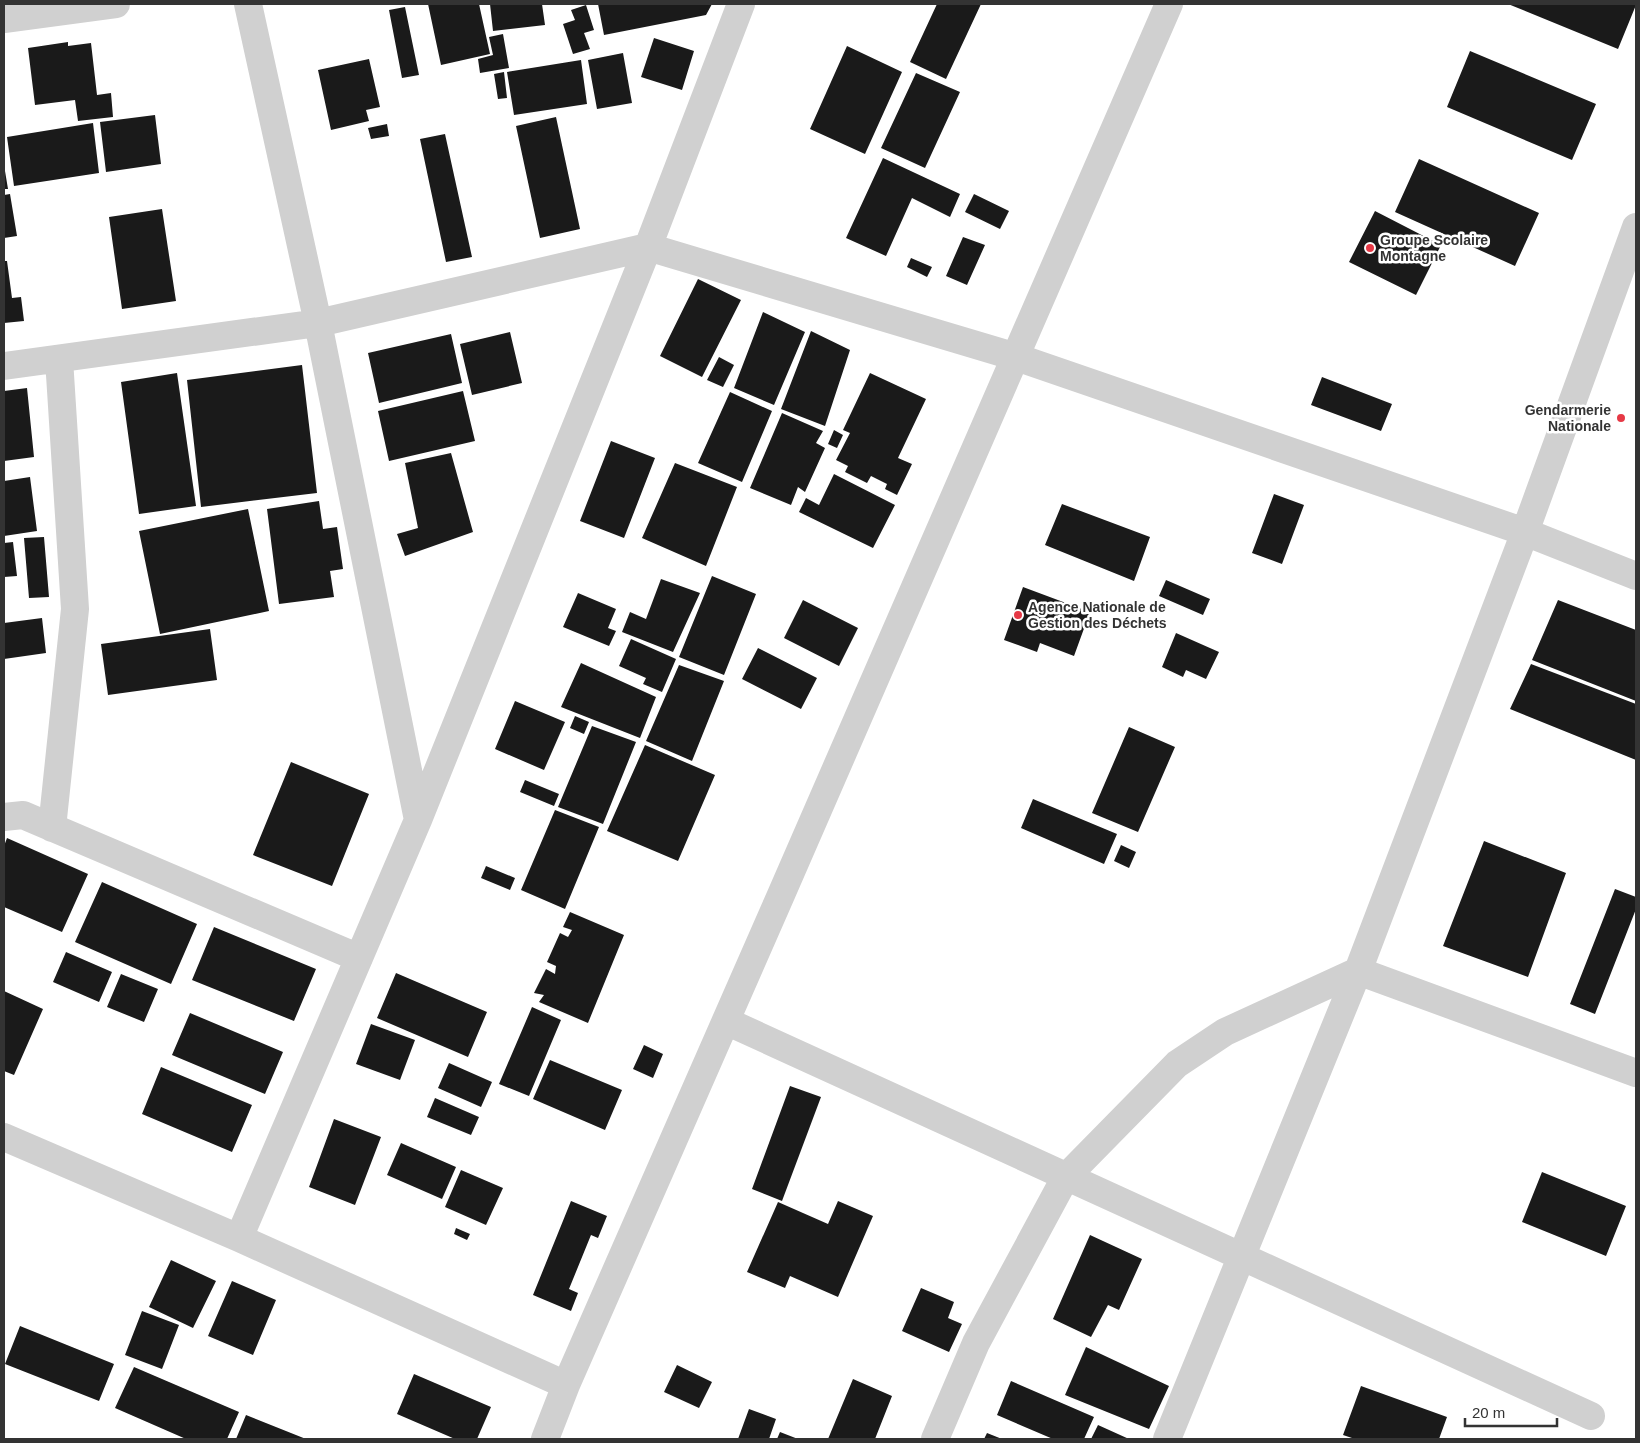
<svg xmlns="http://www.w3.org/2000/svg" width="1640" height="1443" viewBox="0 0 1640 1443" font-family="Arial,sans-serif">
	<style>
		.building { fill: #1a1a1a }
		.lines { fill: none; stroke-linecap: round; stroke-linejoin: round }
		.minor { stroke: #d0d0d0; stroke-width: 28 }
		.poi-dot { fill: #e63946; stroke: #fff; stroke-width: 2 }
		.labels { text-anchor: middle; stroke-width: 5; stroke-linejoin: round; paint-order: stroke }
		.poi-label { font-size: 14px; font-weight: bold; fill: #333; stroke: #fff; text-anchor: start }
	</style>
	<rect width="100%" height="100%" fill="#fff"/>
	<path class="building" d="M428,4H479L490,54L441,65Z
		M490,4H542L545,25L493,31Z
		M598,4H712L706,15L604,35Z
		M937,4H981L946,79L910,62Z
		M1508,4H1636V5L1618,49Z
		M586,5L594,30L584,33L590,49L573,54L563,24L575,20L571,10Z
		M405,7L419,75L402,78L389,10Z
		M503,34L509,68L480,73L478,59L493,55L489,37Z
		M654,38L694,51L682,90L641,77Z
		M68,42V46L91,43L97,95L111,93L113,117L78,121L75,100L35,105L28,48Z
		M847,46L902,72L865,154L810,129Z
		M1470,51L1596,104L1572,160L1447,107Z
		M623,53L632,103L597,109L588,60Z
		M369,59L380,107L366,110L369,121L331,130L318,70Z
		M581,60L587,104L514,115L507,72Z
		M504,72L507,98L498,99L494,74Z
		M916,73L960,92L925,168L881,148Z
		M155,115L161,164L106,172L100,122Z
		M556,117L580,229L540,238L516,126Z
		M93,123L99,173L14,186L7,137Z
		M387,124L389,136L371,139L368,128Z
		M445,134L472,257L446,262L420,139Z
		M883,158L960,194L950,217L912,198L886,256L846,238Z
		M1419,159L1539,213L1515,266L1395,212Z
		M4,165L8,189H4Z
		M10,194L17,236L4,238V195Z
		M974,194L1009,211L1000,229L965,212Z
		M162,209L176,301L122,309L109,217Z
		M1375,211L1441,245L1416,295L1349,262Z
		M963,237L985,245L967,285L946,276Z
		M911,258L932,267L927,277L907,267Z
		M4,261H7L12,298L21,297L24,321L4,323Z
		M698,279L741,300L702,377L660,356Z
		M763,312L805,332L774,405L734,388Z
		M811,331L850,350L825,426L781,409Z
		M510,332L522,383L472,395L460,344Z
		M451,334L462,383L379,403L368,353Z
		M719,357L734,365L723,387L707,380Z
		M302,365L317,493L201,507L187,380Z
		M177,373L196,506L139,514L121,382Z
		M870,373L926,399L898,458L912,464L897,495L885,489L887,484L871,476L867,483L845,472L848,466L836,460L850,433L843,430Z
		M1322,377L1392,404L1381,431L1311,405Z
		M27,388L34,457L4,461V391Z
		M463,391L475,441L389,461L378,411Z
		M730,392L772,411L742,482L698,463Z
		M782,413L823,431L816,443L825,448L805,492L798,487L791,505L750,488Z
		M834,430L843,435L837,448L828,444Z
		M611,441L655,458L624,538L580,521Z
		M451,453L473,532L405,556L397,534L418,528L405,463Z
		M675,463L737,487L706,566L642,538Z
		M834,474L895,505L873,548L799,512L806,498L819,505Z
		M30,477L37,531L4,536V481Z
		M1274,494L1304,505L1282,564L1252,553Z
		M319,501L323,529L337,527L343,569L330,571L334,597L279,604L267,509Z
		M1062,504L1150,537L1134,581L1045,545Z
		M248,509L269,611L160,634L139,531Z
		M44,537L49,597L29,598L24,538Z
		M13,542L17,576L4,577V543Z
		M712,576L756,594L724,675L679,657Z
		M661,579L700,593L673,652L622,632L630,612L646,619Z
		M1166,580L1210,599L1203,615L1159,596Z
		M1023,587L1090,612L1074,656L1040,643L1037,652L1004,640Z
		M578,593L616,609L608,628L616,631L609,646L563,627Z
		M803,600L858,628L839,666L784,638Z
		M1558,600L1636,630V701L1532,660Z
		M42,618L46,653L4,659V623Z
		M210,629L217,680L108,695L101,644Z
		M1176,633L1219,652L1206,679L1186,670L1183,677L1162,667Z
		M631,639L676,659L662,692L643,684L646,678L619,666Z
		M758,648L817,678L801,709L742,679Z
		M581,663L656,697L640,738L561,707Z
		M1531,664L1636,704V760L1510,709Z
		M679,665L724,681L692,761L646,741Z
		M515,701L565,722L544,770L495,749Z
		M575,716L589,722L584,734L570,728Z
		M592,726L636,742L603,824L558,807Z
		M1129,727L1175,747L1138,832L1092,813Z
		M645,745L715,775L678,861L607,831Z
		M291,762L369,794L332,886L253,855Z
		M525,780L559,794L554,806L520,792Z
		M1033,799L1117,834L1104,864L1021,828Z
		M555,810L599,827L565,909L521,890Z
		M7,838L88,874L62,932L4,907V846Z
		M1484,841L1566,873L1528,977L1443,946Z
		M1121,845L1136,852L1129,868L1114,861Z
		M486,866L515,878L510,890L481,878Z
		M102,882L197,924L171,984L75,942Z
		M1615,889L1636,897V909L1595,1014L1570,1004Z
		M570,912L624,935L588,1023L539,1002L544,995L534,993L546,969L555,974L556,966L547,962L560,933L568,937L572,930L563,927Z
		M214,927L316,969L294,1021L192,980Z
		M66,952L112,972L99,1002L53,982Z
		M396,973L487,1012L468,1057L377,1018Z
		M121,974L158,989L144,1022L107,1007Z
		M4,991L43,1009L14,1075L4,1071Z
		M532,1007L561,1020L529,1096L499,1084Z
		M190,1013L283,1052L265,1094L172,1055Z
		M371,1024L415,1040L400,1080L356,1064Z
		M644,1045L663,1054L653,1078L633,1069Z
		M550,1060L622,1090L605,1130L533,1099Z
		M449,1063L492,1082L481,1107L438,1088Z
		M161,1067L252,1105L232,1152L142,1114Z
		M790,1086L821,1097L782,1201L752,1189Z
		M435,1098L479,1117L471,1135L427,1117Z
		M334,1119L381,1137L355,1205L309,1187Z
		M401,1143L456,1167L442,1199L387,1175Z
		M461,1170L503,1188L486,1225L445,1207Z
		M1542,1172L1626,1206L1606,1256L1522,1222Z
		M571,1201L607,1216L598,1238L591,1235L569,1289L578,1293L571,1311L533,1295Z
		M838,1201L873,1216L838,1297L790,1276L785,1288L747,1272L778,1202L828,1224Z
		M456,1228L470,1234L467,1240L454,1234Z
		M1090,1235L1142,1259L1119,1310L1108,1305L1091,1337L1053,1319Z
		M171,1260L216,1281L193,1328L149,1307Z
		M232,1281L276,1300L253,1355L208,1336Z
		M921,1288L954,1302L948,1318L962,1324L949,1352L902,1331Z
		M142,1311L179,1325L162,1369L125,1355Z
		M20,1326L114,1364L99,1401L5,1364Z
		M1086,1347L1169,1386L1149,1429L1065,1395Z
		M677,1365L712,1382L699,1408L664,1392Z
		M134,1367L239,1412L227,1439H186L115,1408Z
		M414,1374L491,1407L477,1439H455L397,1414Z
		M853,1379L892,1396L875,1439H828Z
		M1011,1381L1094,1417L1084,1439H1053L997,1415Z
		M1361,1386L1447,1417L1439,1439H1355L1343,1435Z
		M749,1409L776,1419L769,1439H738Z
		M246,1415L306,1439H236Z
		M1098,1425L1129,1439H1091Z
		M780,1432L798,1439H777Z
		M987,1433L1002,1439H984Z"/>
	<g class="lines">
		<path class="minor" d="M248,4L318,323L418,820
			M4,19L116,4
			M4,366L318,323L648,247L1013,356L1525,532L1636,576
			M4,817L23,815L359,958
			M52,828L75,609L59,359
			M728,1022L1591,1416
			M4,1137L239,1238L566,1385
			M239,1238L418,820L648,247L741,4
			M545,1439L566,1385C770,926 966,463 1169,4
			M935,1439L976,1343L1065,1178L1177,1064L1225,1032L1358,971L1636,1073
			M1167,1439L1358,971L1525,532L1636,227"/>
	</g>
	<g class="poi-dot">
		<circle cx="1370" cy="248" r="5"/>
		<circle cx="1621" cy="418" r="5"/>
		<circle cx="1018" cy="615" r="5"/>
	</g>
	<g class="labels">
		<g class="poi-label">
			<text x="1380" y="245">Groupe Scolaire<tspan x="1380" dy="16">Montagne</tspan></text>
			<text x="1611" y="415" text-anchor="end">Gendarmerie<tspan x="1611" dy="16">Nationale</tspan></text>
			<text x="1028" y="612">Agence Nationale de<tspan x="1028" dy="16">Gestion des Déchets</tspan></text>
		</g>
	</g>
	<rect width="1640" height="1443" fill="none" stroke="#333333" stroke-width="10"/>
	<path d="M1465 1418v8h92v-8" fill="none" stroke="#333333" stroke-width="2.5"/>
	<text x="1472" y="1418" font-size="15" fill="#333333" stroke="#ffffff" stroke-width="4" paint-order="stroke">20 m</text>
</svg>
